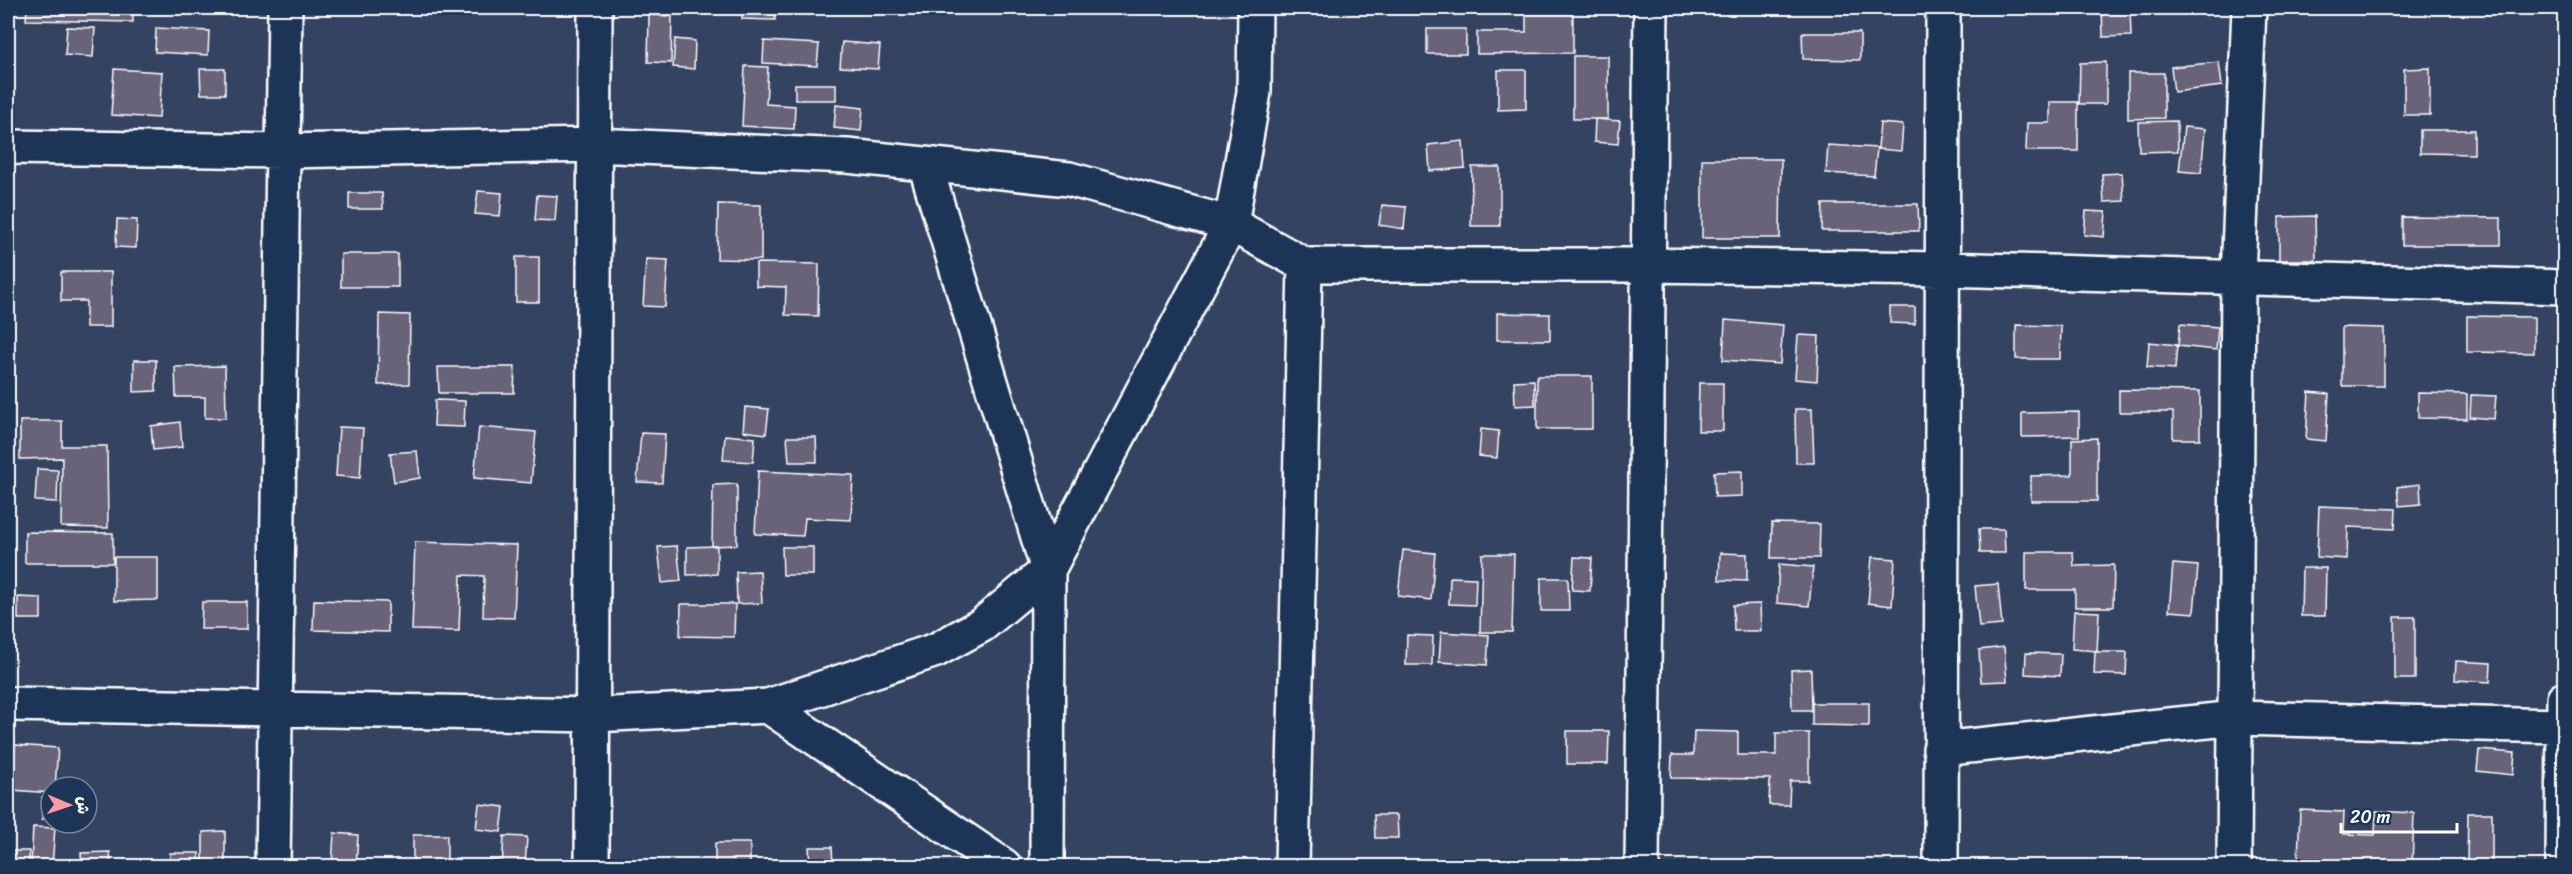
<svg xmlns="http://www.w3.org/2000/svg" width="2572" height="874" viewBox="0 0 2572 874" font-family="Sriracha,'Playpen Sans Arabic',sans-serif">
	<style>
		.building { fill: #686378; stroke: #fff; stroke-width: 1.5 }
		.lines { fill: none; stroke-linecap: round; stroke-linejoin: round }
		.minor-casing { stroke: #fff; stroke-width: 38 }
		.minor { stroke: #1d3557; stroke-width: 33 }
	</style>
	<rect width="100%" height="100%" fill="#344361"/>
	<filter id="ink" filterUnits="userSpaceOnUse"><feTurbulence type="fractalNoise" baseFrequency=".0167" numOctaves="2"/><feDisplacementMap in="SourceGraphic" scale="12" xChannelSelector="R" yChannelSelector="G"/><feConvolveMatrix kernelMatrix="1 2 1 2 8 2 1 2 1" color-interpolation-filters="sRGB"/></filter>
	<g filter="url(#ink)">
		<path class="building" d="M27,8H133V22L26,20Z
			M742,8H776L775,20L742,19Z
			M1526,8H1573V53L1477,54V32H1526Z
			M2102,8H2130L2131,36L2103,37Z
			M2183,8H2218V11L2183,12Z
			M649,15L672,16L671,63L648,62Z
			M67,27L95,28L93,57L65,55Z
			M156,28L209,31L208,55L155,52Z
			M1427,29H1466V54H1427Z
			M1802,33H1860V60L1803,59Z
			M675,39L695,41L694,69L673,67Z
			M764,41L819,44L817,66L763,63Z
			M842,42L880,45L878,69L840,67Z
			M1573,56H1608V119H1573Z
			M2106,62V104H2079L2080,63Z
			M2219,62L2222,86L2174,92L2171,67Z
			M745,66L768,67L766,104L795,106L794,129L742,126Z
			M2430,68V115H2404V69Z
			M114,69L162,72L159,118L111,115Z
			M200,69H225V94H201Z
			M1498,70H1526V109L1498,110Z
			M2128,73H2164V118L2128,119Z
			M795,84H836V100H795Z
			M2050,102H2078V151H2026L2027,123H2050Z
			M836,105L863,108L861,131L834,128Z
			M1595,119L1620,121L1618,144L1594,142Z
			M2177,121L2178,151L2139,152L2138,122Z
			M1880,123L1903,125L1901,151L1877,149L1874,176L1826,173L1828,145L1878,148Z
			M2184,127L2205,129L2201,173L2179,171Z
			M2420,130H2474V154L2420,153Z
			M1463,141L1465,168L1430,171L1428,145Z
			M1702,159H1781L1780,238H1702Z
			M1472,167H1500V226H1471Z
			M2122,173L2124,201L2104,202L2102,174Z
			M478,191L502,193L500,216L475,214Z
			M349,193H382L383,209H349Z
			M537,195L557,196L555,221L535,220Z
			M718,204L761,205V260L717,259Z
			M1823,204H1918L1919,231H1822Z
			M1382,205L1406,207L1404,229L1379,225Z
			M2086,211L2106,212L2104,237L2084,235Z
			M2315,216L2316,260H2279V217Z
			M2402,217L2501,218V245H2402Z
			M117,219L137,220L136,248L116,247Z
			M341,254H398V287H341Z
			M516,257H539V302H516Z
			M646,259L668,260L665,307L643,306Z
			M756,263L819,264L818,316L785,315L786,287L756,286Z
			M61,272H111V327H86V301H61Z
			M1890,307H1915V324L1890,323Z
			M1497,313L1550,314V340H1497Z
			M379,314L410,315L409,384L378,385Z
			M2467,316L2534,317V353L2467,352Z
			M1725,320L1783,325L1780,364L1723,360Z
			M2180,324L2218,327L2216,350L2178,346Z
			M2016,325L2061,326L2060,359H2016Z
			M2342,327L2384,328V386H2342Z
			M1798,335L1819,336L1817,381L1795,379Z
			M2149,342L2177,345L2175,369L2147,367Z
			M134,360H156V391L134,392Z
			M225,366L226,418H205V397H176L175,367Z
			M438,367H515L514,393H439Z
			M1537,376H1592V429H1537Z
			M1534,380L1535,405L1515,406L1514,381Z
			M1699,383H1723V431H1698Z
			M2119,390L2200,391V439H2173V412H2119Z
			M2309,392L2329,394L2326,441L2306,439Z
			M2418,393L2467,394V419L2418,418Z
			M2471,395L2496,396L2494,419L2470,417Z
			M435,400L465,401L464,427L434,426Z
			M745,407L769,409L766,434L743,431Z
			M1795,409H1812L1814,463H1796Z
			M2079,412V436L2022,437V413Z
			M20,421H62V446H107L108,528L61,527L62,458L20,459Z
			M180,422L182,447L153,450L151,426Z
			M339,427L363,428L360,478L336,476Z
			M479,427L536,432L531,483L474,478Z
			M1481,429L1499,431L1497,458L1479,456Z
			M641,433L665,434L662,483L637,482Z
			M725,435L755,438L753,462L723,460Z
			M787,437H816L817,462H789Z
			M2097,438V501H2031V476L2072,475V439Z
			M417,451L420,478L394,482L390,453Z
			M37,469L58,470L57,502L35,501Z
			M758,471L853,475L851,520L805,518L803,536L755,534Z
			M1742,471V496L1715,497L1714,472Z
			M737,484V545L712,546L713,485Z
			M2420,484L2421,504L2399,506L2397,487Z
			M2319,506L2396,509L2395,529L2348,527L2347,559L2317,557Z
			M1772,523L1820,524L1819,558H1771Z
			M1979,529H2004L2005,553H1980Z
			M25,532L113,533V563H25Z
			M415,542L517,545L514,618L483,617L484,576L461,575L459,631L412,630Z
			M677,546L681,581L662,583L658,547Z
			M717,546V574L687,575V547Z
			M782,547H813V575H783Z
			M1403,550L1435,553L1431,600L1398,596Z
			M2026,552H2073L2074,566L2114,565L2113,607H2075V590H2026Z
			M1720,553L1747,554V581L1719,580Z
			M1482,554H1514L1512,632H1480Z
			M114,557H158V600L114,601Z
			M1574,557L1592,558L1590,591L1572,590Z
			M1872,557L1895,559L1892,606L1868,603Z
			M1779,564L1813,567L1809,606L1777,603Z
			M2173,564L2198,566L2194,613L2169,611Z
			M2302,568H2326L2325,616H2301Z
			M760,571L762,603L737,604L736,572Z
			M1450,577L1476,578L1475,605L1449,604Z
			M1541,578H1568L1569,611H1541Z
			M1998,584L2002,625L1979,627L1975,586Z
			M18,597L41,598V619H18Z
			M314,600L388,602V632L313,630Z
			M202,602H247V629H201Z
			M681,604H735L734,637L680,636Z
			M1760,604L1761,631H1734L1733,605Z
			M2074,611L2099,612L2097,651L2072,649Z
			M2395,617H2415V679H2395Z
			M1441,632L1489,635L1487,665L1439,662Z
			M1407,635L1433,636L1432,665H1406Z
			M2004,647L2007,681L1981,682L1979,650Z
			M2095,652H2127L2126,675L2094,674Z
			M2026,653L2061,654L2060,676L2025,674Z
			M2456,661L2491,663L2490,682L2455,680Z
			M1811,669L1812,710H1792L1791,670Z
			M1812,703H1869V726L1812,725Z
			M1567,731H1609L1608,764H1567Z
			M1694,731L1738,732V755H1776V733H1809V781H1790L1789,805H1769L1770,779L1671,778L1672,755H1693Z
			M15,745L58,748L55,787H51V793L12,790Z
			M2479,750L2515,753L2513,775L2477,771Z
			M42,797H51V819H42Z
			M479,804L504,807L501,832L476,829Z
			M2300,810L2344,812L2343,834L2375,835L2376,811L2414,813L2412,866H2364V861L2298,859Z
			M2468,813H2492V862H2467Z
			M1374,815H1397L1398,838H1375Z
			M33,827L55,828L52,866H31Z
			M225,831V866H203V832Z
			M334,833L358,835L356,866H332Z
			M413,835H447V866H413Z
			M504,836L527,837L525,866H502Z
			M715,843H750V866H715Z
			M809,847H832L833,866H810Z
			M9,851H29V866H9Z
			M110,852L111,866H82L81,853Z
			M170,853H199L200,866H170Z
			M499,860V866H474V862Z
			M1463,863L1488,865V866H1462Z"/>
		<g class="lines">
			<g class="minor-casing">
				<path id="minor" d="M8,147L283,151L594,145L847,156L1069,179L1231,224L1305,265H1649L1943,269L2564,287
					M925,164L1048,570L1047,866
					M8,704L594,715L768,706L936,650L982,625L1048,570L1231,224L1254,92L1255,8
					M768,706L1004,866
					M1940,749L2236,718L2564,726
					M273,866L285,8
					M592,866L595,8
					M1292,866L1305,265
					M1642,866L1651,8
					M1941,866L1943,8
					M2234,866L2238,277L2249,8
					M2563,866L2564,699"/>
			</g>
			<use href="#minor" class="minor"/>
		</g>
	</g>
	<rect width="2572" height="874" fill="none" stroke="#1d3557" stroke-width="30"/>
	<rect x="15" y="15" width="2542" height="844" fill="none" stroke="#fff" stroke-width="2" filter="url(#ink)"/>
	<g transform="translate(69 805) rotate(92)"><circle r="28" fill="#1d3557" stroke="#77869a" stroke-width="1.5"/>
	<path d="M0-4.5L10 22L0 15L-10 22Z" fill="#ff9aa2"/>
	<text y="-9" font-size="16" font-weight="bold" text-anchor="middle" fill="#ffffff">ش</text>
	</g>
	<path d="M2341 823v9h116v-9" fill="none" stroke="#ffffff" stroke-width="3"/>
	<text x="2350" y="823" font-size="18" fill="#ffffff" stroke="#1d3557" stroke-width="4.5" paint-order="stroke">20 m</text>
</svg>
